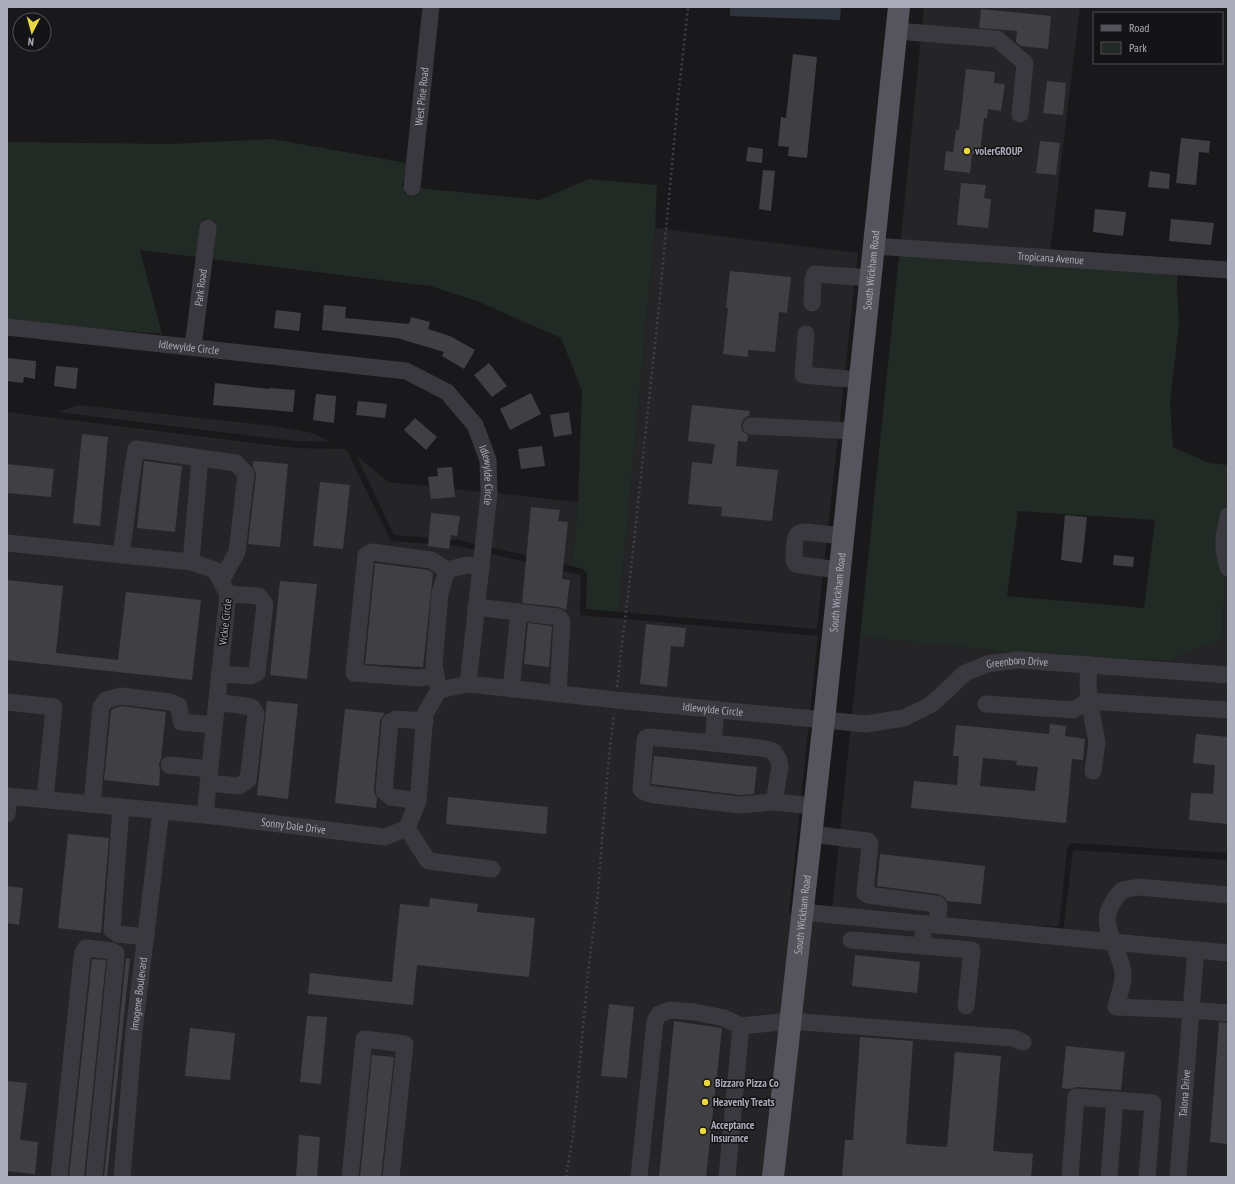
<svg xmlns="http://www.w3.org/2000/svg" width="1235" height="1184" viewBox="0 0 1235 1184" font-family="'PT Sans Narrow',sans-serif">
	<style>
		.built { fill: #252427 }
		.green { fill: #222a25; fill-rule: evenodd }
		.water { fill: #2f333e }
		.building { fill: #404044; fill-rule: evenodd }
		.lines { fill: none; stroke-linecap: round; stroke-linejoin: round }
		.path { stroke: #3f4046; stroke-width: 2.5; stroke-dasharray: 2 3; stroke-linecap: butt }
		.minor { stroke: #3a393f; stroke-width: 17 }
		.major { stroke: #56555e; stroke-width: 22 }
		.poi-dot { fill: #ead840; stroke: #141315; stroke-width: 1.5 }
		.labels { text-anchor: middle; stroke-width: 3; stroke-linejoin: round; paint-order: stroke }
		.street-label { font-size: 11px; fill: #abacb9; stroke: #141315 }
		.poi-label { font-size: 11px; font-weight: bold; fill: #abacb9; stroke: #141315; text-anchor: start }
	</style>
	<rect width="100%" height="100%" fill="#19181a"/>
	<path class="built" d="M924,7H1080L1049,261L900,247Z
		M655,228L858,253L817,629L619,612Z
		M79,405L274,426L312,433L331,442L295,441L57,412Z
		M7,412L294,448L346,449L391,541L458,546L581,575L580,615L818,636L789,913L1063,933L1073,850L1228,860V1177H7Z
		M356,455L388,482L482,492L476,544L459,540L394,535Z
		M1228,466V853L1073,843L1070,844L1067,849L1059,927L832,910L860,637L1048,656L1169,661L1223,638Z
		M495,493L578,502L572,566L489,547Z"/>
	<path class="green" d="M272,139L407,163L402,187H405L404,193L417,195L418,188L540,200L588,179L657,185L655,228L619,612L586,609L587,573L583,569L572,566L578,502L582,391L561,338L477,301L430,286L211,259L215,221L203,219L197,257L140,250L162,334L102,329L7,319V142L171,144Z
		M900,247L1178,273L1177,286L1179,325L1170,402L1173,447L1209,463L1228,465L1223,638L1169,661L1048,656L860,637ZM1018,511L1155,520L1144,608L1007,596Z"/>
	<path class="water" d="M730,7H841L840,20L730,16Z"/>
	<path class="building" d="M981,9L1051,16L1048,49L1021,46L1016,42L1017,31L979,28Z
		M793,54L817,57L807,158L788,156L789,147L778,146L781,117L786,118Z
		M966,69L995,72L994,83L1005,84L1001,111L988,109L987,118H984L980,154H972L970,173L944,170L946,151L953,152L956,130H959Z
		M1047,81L1066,83L1063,115L1043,113Z
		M1181,138L1210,141L1209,153L1199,152L1196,185L1176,183Z
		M1040,141L1060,143L1056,175L1036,173Z
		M748,147L763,149L762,163L746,161Z
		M763,170L775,171L771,211L759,209Z
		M1150,171L1170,174L1169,189L1148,187Z
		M961,183L986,185L984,198L991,199L988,228L957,225Z
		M1095,209L1126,212L1123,236L1093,232Z
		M1171,219L1214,223L1211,245L1169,241Z
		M730,271L791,277L787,313L779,312L775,352L748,350V357L723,354L728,308H726Z
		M324,305L346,307L345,318L409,324L411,317L430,322L428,329L450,336L475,350L464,369L442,356L444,352L397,338L322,330Z
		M276,310L301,313L299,331L274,328Z
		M7,358L36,361L35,379L24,377L23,383L7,381Z
		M489,363L507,386L492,397L474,375Z
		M56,366L78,368L76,389L54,386Z
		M215,383L269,389V388L295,390L293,412L213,405Z
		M531,393L541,414L510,430L500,409Z
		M316,394L336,396L334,423L313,420Z
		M358,401L387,404L385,418L356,415Z
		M692,405L750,411L749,416L746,417L743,420L741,425L742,431L748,435L747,442L738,441L736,466L778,470L772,521L721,516L722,507L688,504L692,462L712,464L715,444L688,441Z
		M569,412L572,434L554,437L550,415Z
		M415,418L437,437L426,450L404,430Z
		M82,434L108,437L100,526L73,523Z
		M542,446L545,466L521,469L518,449Z
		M144,461L182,466L175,532L137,528Z
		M253,461L288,464L280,547L248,544L256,475L255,471L253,467Z
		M7,464L54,469L51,497L7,493Z
		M452,467L455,497L431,499L428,477L438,476L437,468Z
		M320,482L350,485L343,549L313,546Z
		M531,507L560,510L558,521L568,522L562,579L570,580L566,610L559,607L522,603Z
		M431,513L460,516L457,536L451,535L449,549L428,546Z
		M1065,515L1087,517L1082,563L1061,560Z
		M1114,555L1134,557L1133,567L1113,565Z
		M375,563L428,570L433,573L423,667L365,664Z
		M7,580L63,586L56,653L118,660L126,592L201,600L192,680L7,660Z
		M280,581L317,584L307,679L270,675Z
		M528,623L552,626L549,667L524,664Z
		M646,624L686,628L684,647L671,646L667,687L640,684Z
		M267,701L298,704L288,799L257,795Z
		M122,706L166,712L161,759L159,764L160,770L159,786L104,780L111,711L112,709Z
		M345,709L385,713L382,717L380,721L374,790L375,794L377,798L376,808L335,803Z
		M1050,724L1066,726L1065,736L1085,739L1083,760L1072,759L1066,823L911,808L914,781L957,785L959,756H953L956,725L1049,734ZM983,758L1017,761L1016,765L1038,767L1035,791L980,786Z
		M1196,734L1228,737V824L1189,820L1191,793L1213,794L1215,765L1193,763Z
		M654,756L757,767L754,794L740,795L651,784Z
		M448,797L548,807L546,834L446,824Z
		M68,834L109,838L101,933L58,928Z
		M880,854L985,866L981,904L947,901L944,897L938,894L877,886Z
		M7,886L23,888L19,925L7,923Z
		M430,898L478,904L477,912L535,918L529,977L417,965L413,1005L308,994L310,973L392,982L400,904L429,907Z
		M855,955L920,962L917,993L852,986Z
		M126,958L130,959L107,1177H104Z
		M92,959L106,960L84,1177H69Z
		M609,1004L634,1007L627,1078L601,1076Z
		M307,1016L327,1017L321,1084L300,1082Z
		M674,1021L722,1028L706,1177H659Z
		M1219,1022L1228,1023V1144L1210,1142Z
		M190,1028L235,1033L230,1080L185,1076Z
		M860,1037L913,1041L906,1144L947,1147L955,1052L1001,1056L993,1151L1033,1154L1031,1177H842L845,1140H853Z
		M1066,1046L1125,1052L1121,1090L1077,1087L1070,1089L1062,1088Z
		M372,1055L394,1057L381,1177H360Z
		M7,1081L27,1083L20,1140L38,1142L35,1174L7,1171Z
		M299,1135L320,1137L317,1177H296Z"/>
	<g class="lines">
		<path class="path" d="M617,687L632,560L659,306L678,99L688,7
			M566,1177L573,1136L588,973L597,902L608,767L614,714"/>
		<g class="minor">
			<path d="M896,31L997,39L1025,63L1020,114"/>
			<path id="s1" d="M412,187L431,7"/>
			<path id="s2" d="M874,246L1228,270"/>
			<path d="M812,303L813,279L815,274L871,278"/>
			<path id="s3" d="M7,327L406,371L447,392L475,425L488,460L489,494L468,684"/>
			<path d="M806,334L803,375L860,380"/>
			<path id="s4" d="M193,347L208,228"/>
			<path d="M751,426L854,431"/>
			<path d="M1228,516L1224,538V550L1228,568"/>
			<path d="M7,543L191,562L215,570L228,594L205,815"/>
			<path d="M121,555L133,466L136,449L236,463L246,474L237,552L221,581"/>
			<path d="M191,562L200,458"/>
			<path d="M839,570L800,565L796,564L794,561C794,555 794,540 797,535C800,532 803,532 806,532L843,536"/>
			<path d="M476,607L558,617L562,621L558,694"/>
			<path d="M1089,665L1088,683L1089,701L1097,742L1093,771"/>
			<path d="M220,674L251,676L257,673L265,604L259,596L228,594"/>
			<path d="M436,676L418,678L354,673L366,555L372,552L431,560L447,570"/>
			<path d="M438,686L434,665L440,593L447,570L467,565L481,567"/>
			<path d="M511,689L519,612"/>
			<path d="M7,702L54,707L45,799"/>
			<path d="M986,704L1073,710L1089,701L1228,710"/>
			<path d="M716,710L713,743L760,748L770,750L774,752L779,760L780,767L774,802L814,806"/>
			<path d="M713,743L649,737L646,738L645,741L641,789C644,793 650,794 655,795L740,805L774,802"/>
			<path d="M169,765L209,769"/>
			<path d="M208,783L239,786L248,780L256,714L252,707L217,702"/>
			<path id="s5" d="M7,796L205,815L385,837L407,828L418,801L425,714L439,690L468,684L616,700L866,724L904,718L932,704L965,673L987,664L1018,660L1228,675"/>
			<path d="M418,801L391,797L384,791L390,722L396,719L425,721"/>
			<path d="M92,804L101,707L106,700L121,696L170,702L179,706L181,722L214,725"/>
			<path d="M121,807L112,930L118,934L146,937"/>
			<path d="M7,814L9,796"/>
			<path d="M407,828L428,861L492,869"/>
			<path d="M811,834L868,841L870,844L865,893L868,895L937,904L939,906L937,925"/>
			<path d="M802,912L1228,953"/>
			<path d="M851,940L923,946V934"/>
			<path d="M923,946L972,950L966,1006"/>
			<path d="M1196,950L1191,1010L1116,1007C1118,997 1123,986 1123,977C1124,971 1121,964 1119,958C1109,927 1097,919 1122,890L1139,887L1228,895"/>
			<path d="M59,1177L82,958L83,952L86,948L112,951L116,953V957L94,1177"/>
			<path id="s6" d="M122,1177L134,1031L161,811"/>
			<path d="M350,1177L364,1039L405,1044L391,1177"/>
			<path d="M639,1177L655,1021L659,1014L670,1010L695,1012L724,1018L741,1026L790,1021L1013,1038L1023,1042"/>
			<path d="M727,1177L741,1026"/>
			<path d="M1070,1177L1076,1097L1153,1103L1147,1177"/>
			<path d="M1109,1177L1115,1100"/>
			<path id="s7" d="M1178,1177L1191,1010L1228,1013"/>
		</g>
		<path class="major" id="s8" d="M773,1177L824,720L899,7"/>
	</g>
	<g class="poi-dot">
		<circle cx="967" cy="151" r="4"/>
		<circle cx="707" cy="1083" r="4"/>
		<circle cx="705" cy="1102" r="4"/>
		<circle cx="703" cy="1131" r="4"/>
	</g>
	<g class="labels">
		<g class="street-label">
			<text dy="4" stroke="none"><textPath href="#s1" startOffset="91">West Pine Road</textPath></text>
			<text dy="4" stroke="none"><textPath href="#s2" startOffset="177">Tropicana Avenue</textPath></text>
			<text dy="4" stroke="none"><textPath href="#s8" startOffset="912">South Wickham Road</textPath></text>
			<text dy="4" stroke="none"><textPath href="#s4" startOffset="60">Park Road</textPath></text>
			<text dy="4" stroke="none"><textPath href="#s3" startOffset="183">Idlewylde Circle</textPath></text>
			<text dy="4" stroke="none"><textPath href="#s3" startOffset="543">Idlewylde Circle</textPath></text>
			<text dy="4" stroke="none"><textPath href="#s8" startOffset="588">South Wickham Road</textPath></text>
			<text transform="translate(225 622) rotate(-84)" y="4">Vickie Circle</text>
			<text dy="4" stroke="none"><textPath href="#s5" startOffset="1147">Greenboro Drive</textPath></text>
			<text dy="4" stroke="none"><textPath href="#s5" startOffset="824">Idlewylde Circle</textPath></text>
			<text dy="4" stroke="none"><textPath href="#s5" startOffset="288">Sonny Dale Drive</textPath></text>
			<text dy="4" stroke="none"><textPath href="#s8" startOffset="264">South Wickham Road</textPath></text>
			<text dy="4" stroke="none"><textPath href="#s6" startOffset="184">Imogene Boulevard</textPath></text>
			<text dy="4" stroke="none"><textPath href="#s7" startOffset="84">Talona Drive</textPath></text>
		</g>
		<g class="poi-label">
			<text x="975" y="155">volerGROUP</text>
			<text x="715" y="1087">Bizzaro Pizza Co</text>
			<text x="713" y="1106">Heavenly Treats</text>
			<text x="711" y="1129">Acceptance<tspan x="711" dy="13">Insurance</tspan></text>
		</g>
	</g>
	<rect width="1235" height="1184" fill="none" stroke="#abacb9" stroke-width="16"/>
	<rect x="1093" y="12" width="130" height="52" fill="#141315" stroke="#505057"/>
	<rect x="1101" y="25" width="20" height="6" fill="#56555e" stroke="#505057"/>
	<text x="1129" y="32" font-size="12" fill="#abacb9">Road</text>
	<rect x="1101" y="42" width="20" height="12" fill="#222a25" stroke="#505057"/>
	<text x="1129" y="52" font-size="12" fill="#abacb9">Park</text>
	<g transform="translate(32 32) rotate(186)"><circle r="19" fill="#141315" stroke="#505057"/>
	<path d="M0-3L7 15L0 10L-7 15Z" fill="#ead840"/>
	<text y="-6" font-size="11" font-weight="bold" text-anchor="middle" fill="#abacb9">N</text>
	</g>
</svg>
